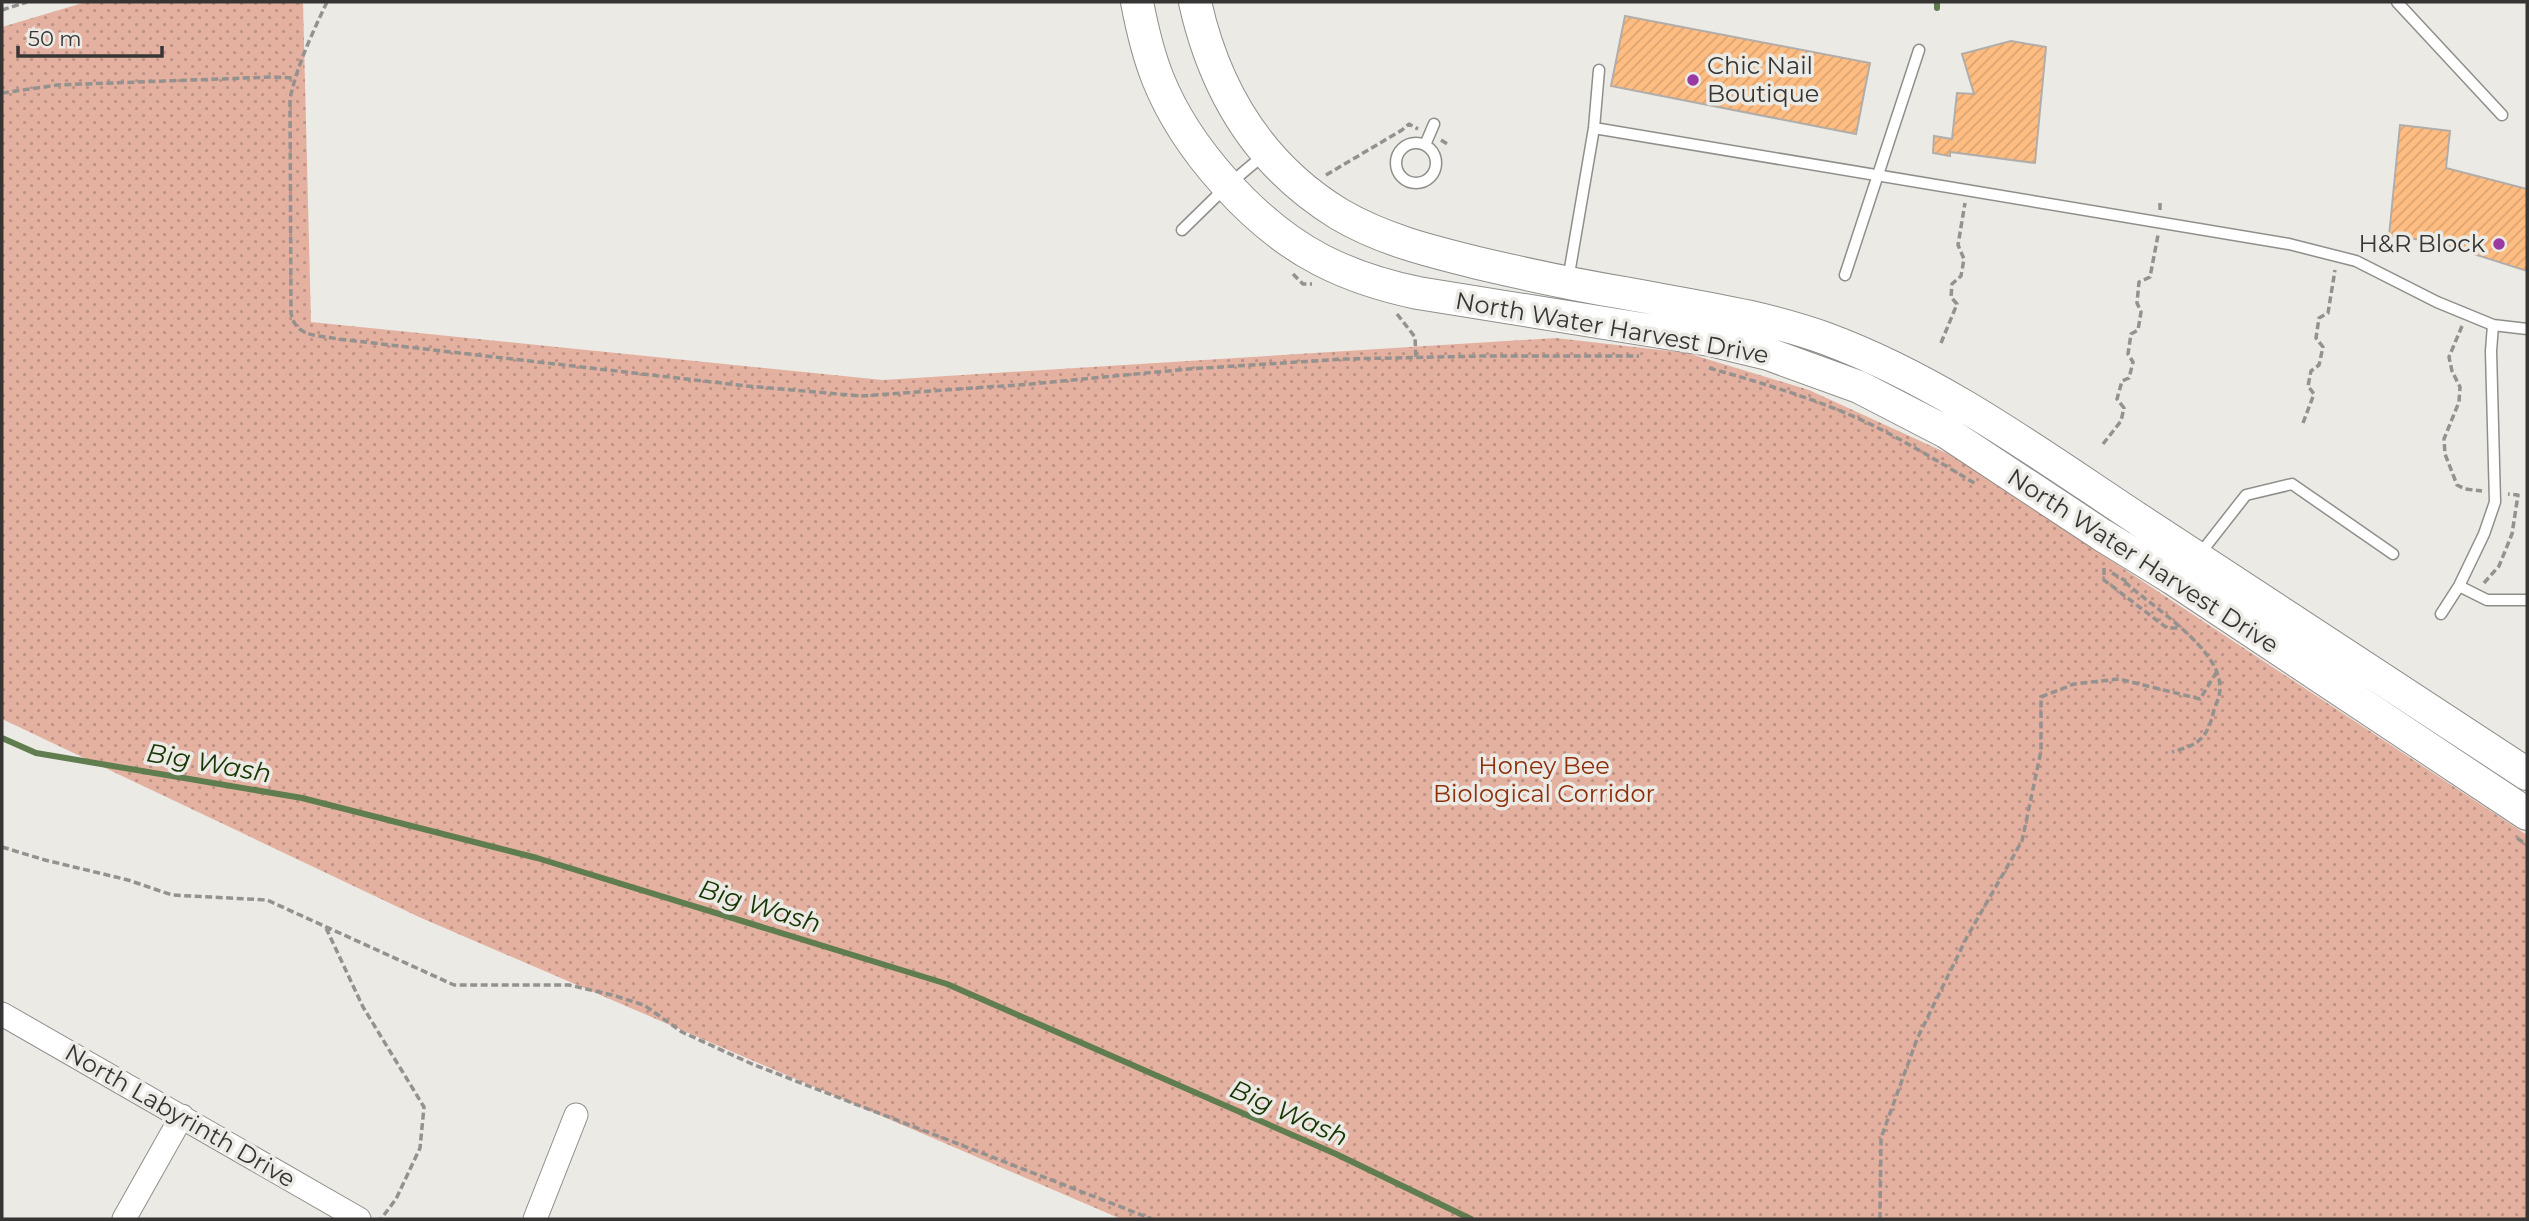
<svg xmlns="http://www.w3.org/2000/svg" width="2529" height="1221" viewBox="0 0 2529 1221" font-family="Montserrat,sans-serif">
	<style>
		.park { fill: url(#park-dots) }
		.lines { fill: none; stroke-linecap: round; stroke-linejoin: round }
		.stream { stroke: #5f7d4e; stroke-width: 6 }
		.building { fill: url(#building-hatch); stroke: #b2ada9; stroke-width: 2 }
		.lane-casing { stroke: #908e8a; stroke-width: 13 }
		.street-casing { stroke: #908e8a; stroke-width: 25 }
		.secondary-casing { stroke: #908e8a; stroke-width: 34 }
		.path { stroke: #94928f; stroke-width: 3.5; stroke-dasharray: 7 3.5; stroke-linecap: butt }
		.lane { stroke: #fff; stroke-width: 10 }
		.street { stroke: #fff; stroke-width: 23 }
		.secondary { stroke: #fff; stroke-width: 32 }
		.poi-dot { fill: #9939a1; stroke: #eceae5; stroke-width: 2.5 }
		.labels { text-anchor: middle; stroke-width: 7; stroke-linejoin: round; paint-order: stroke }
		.poi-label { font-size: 24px; fill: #363533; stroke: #eceae5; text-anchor: start }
		.street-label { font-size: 24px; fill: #363533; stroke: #eceae5 }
		.park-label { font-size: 24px; fill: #8e2e0a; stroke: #eceae5 }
		.water-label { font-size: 26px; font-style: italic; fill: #183504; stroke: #eceae5 }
	</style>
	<defs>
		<pattern id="park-dots" width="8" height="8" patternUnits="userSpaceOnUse" patternTransform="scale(1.75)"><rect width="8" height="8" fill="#e4b1a1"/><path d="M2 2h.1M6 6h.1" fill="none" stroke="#ba9184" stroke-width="1.8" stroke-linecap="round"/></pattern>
		<pattern id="building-hatch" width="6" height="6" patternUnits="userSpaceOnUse" patternTransform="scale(1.75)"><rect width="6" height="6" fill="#ffbd82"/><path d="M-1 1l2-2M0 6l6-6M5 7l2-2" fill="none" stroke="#dba371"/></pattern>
	</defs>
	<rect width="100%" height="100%" fill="#eceae5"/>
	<path class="park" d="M86,2H303L311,322L883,380L1556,338L1687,353L1809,390L1953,456L2527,835V1219H1121L419,917L2,719V27Z"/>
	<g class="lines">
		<path class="stream" d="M1937,2V8
			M2,738L36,753L302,798L537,858L947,984L1336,1154L1471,1219"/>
	</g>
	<path class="building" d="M1625,16L1870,63L1856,134L1611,86Z
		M2011,41L2046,47L2035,163L1950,152V156L1933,153L1934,136L1952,139L1957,93L1974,94L1962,54Z
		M2400,125L2450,131L2446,168L2527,189V271L2433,241L2389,236Z"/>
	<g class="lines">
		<g class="lane-casing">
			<path id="lane" d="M2397,2L2502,115
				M1594,128L2289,244L2356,261L2437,302L2493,325L2527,329
				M1396 163a20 20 0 1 1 40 0a20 20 0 1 1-40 0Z
				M1425,145L1434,124
				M1182,230L1228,185L1265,154
				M1845,275L1919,50
				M1568,280L1594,128L1599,70
				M2199,555L2246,495L2292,484L2393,554
				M2459,586L2487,600H2527
				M2441,614L2459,586L2484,534L2495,502L2491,351L2493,325"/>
		</g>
		<g class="street-casing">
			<path id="street" d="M2,1014L359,1219
				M124,1219L182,1116
				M535,1219L576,1115"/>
		</g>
		<g class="secondary-casing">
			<path id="secondary" d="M1137,2C1142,28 1148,54 1158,79C1186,149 1255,226 1321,260C1352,276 1384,286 1418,293L1710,340L1768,354L1859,387L1946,432L2102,535L2172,578L2527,814
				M1195,2C1215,92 1259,165 1339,214C1383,240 1433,252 1482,264C1529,275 1576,285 1624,293C1692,306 1761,315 1827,339C1940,381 2038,453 2138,519C2268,604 2398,689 2527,774"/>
		</g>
		<path class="path" d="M327,2C312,34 297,65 290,99L291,313C295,337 317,335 338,339L747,386L861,396L1031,384L1189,369L1345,359L1485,356H1639
			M2,10L27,2
			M2,93L57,85L273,77L294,78
			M1441,140L1449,145
			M1326,175L1402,130L1409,124L1418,129
			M2160,210V202
			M1293,274L1303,284H1312
			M1397,314L1415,337L1416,359
			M2462,326L2449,357L2452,371L2460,387L2459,402L2444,439L2445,454L2457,485L2465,489L2482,491
			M1941,343L1957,304L1951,297L1952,284L1961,276L1964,259L1958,245L1965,203
			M1709,368C1762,383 1817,399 1868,423C1905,441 1941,463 1976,484
			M2303,423L2314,394L2308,386L2311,371L2319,365L2323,347L2316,338L2319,318L2328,313L2335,270
			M2103,444L2121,421L2124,408L2117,399L2122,381L2129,378L2133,362L2128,354L2131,334L2138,330L2141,312L2137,303L2139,282L2150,277L2158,235
			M2104,568V580L2167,628H2179
			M2112,573L2126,581
			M2125,582C2152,607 2222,649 2220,689C2220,696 2216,704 2214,710C2207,739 2200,744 2172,752
			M2484,583L2499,566L2512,534L2518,495L2508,494
			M2517,838L2527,845
			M2,847L45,860L128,880L172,895L267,900L454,985H569L612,995L644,1005L682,1032L752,1064L1152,1219
			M326,928L363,1007L424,1107L420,1148L396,1199L381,1219
			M1880,1219L1881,1138L1917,1039L1967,937L2022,841L2041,751V697L2074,684L2119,679L2200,699L2216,673"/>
		<use href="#lane" class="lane"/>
		<use href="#street" class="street"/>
		<use href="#secondary" class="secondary"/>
	</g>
	<g class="poi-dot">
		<circle cx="1693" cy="80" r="7"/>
		<circle cx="2499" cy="244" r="7"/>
	</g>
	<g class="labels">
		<g class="poi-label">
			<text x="1707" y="74">Chic Nail<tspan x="1707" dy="28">Boutique</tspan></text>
			<text x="2485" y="252" text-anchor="end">H&amp;R Block</text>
		</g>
		<g class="street-label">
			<text transform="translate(1612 328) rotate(10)" y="8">North Water Harvest Drive</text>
			<text transform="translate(2143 561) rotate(33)" y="8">North Water Harvest Drive</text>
			<text transform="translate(180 1116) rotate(30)" y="8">North Labyrinth Drive</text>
		</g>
		<g class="park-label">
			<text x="1544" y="774">Honey Bee<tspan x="1544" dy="28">Biological Corridor</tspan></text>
		</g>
		<g class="water-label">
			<text transform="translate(209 763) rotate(10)" y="9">Big Wash</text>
			<text transform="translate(760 906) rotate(17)" y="9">Big Wash</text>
			<text transform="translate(1289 1113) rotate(24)" y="9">Big Wash</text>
		</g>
	</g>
	<rect width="2529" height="1221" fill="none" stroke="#363533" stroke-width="7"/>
	<path d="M18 46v10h144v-10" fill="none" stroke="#363533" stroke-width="3.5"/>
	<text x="28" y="46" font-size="21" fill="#363533" stroke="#eceae5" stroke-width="5" paint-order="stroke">50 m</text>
</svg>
